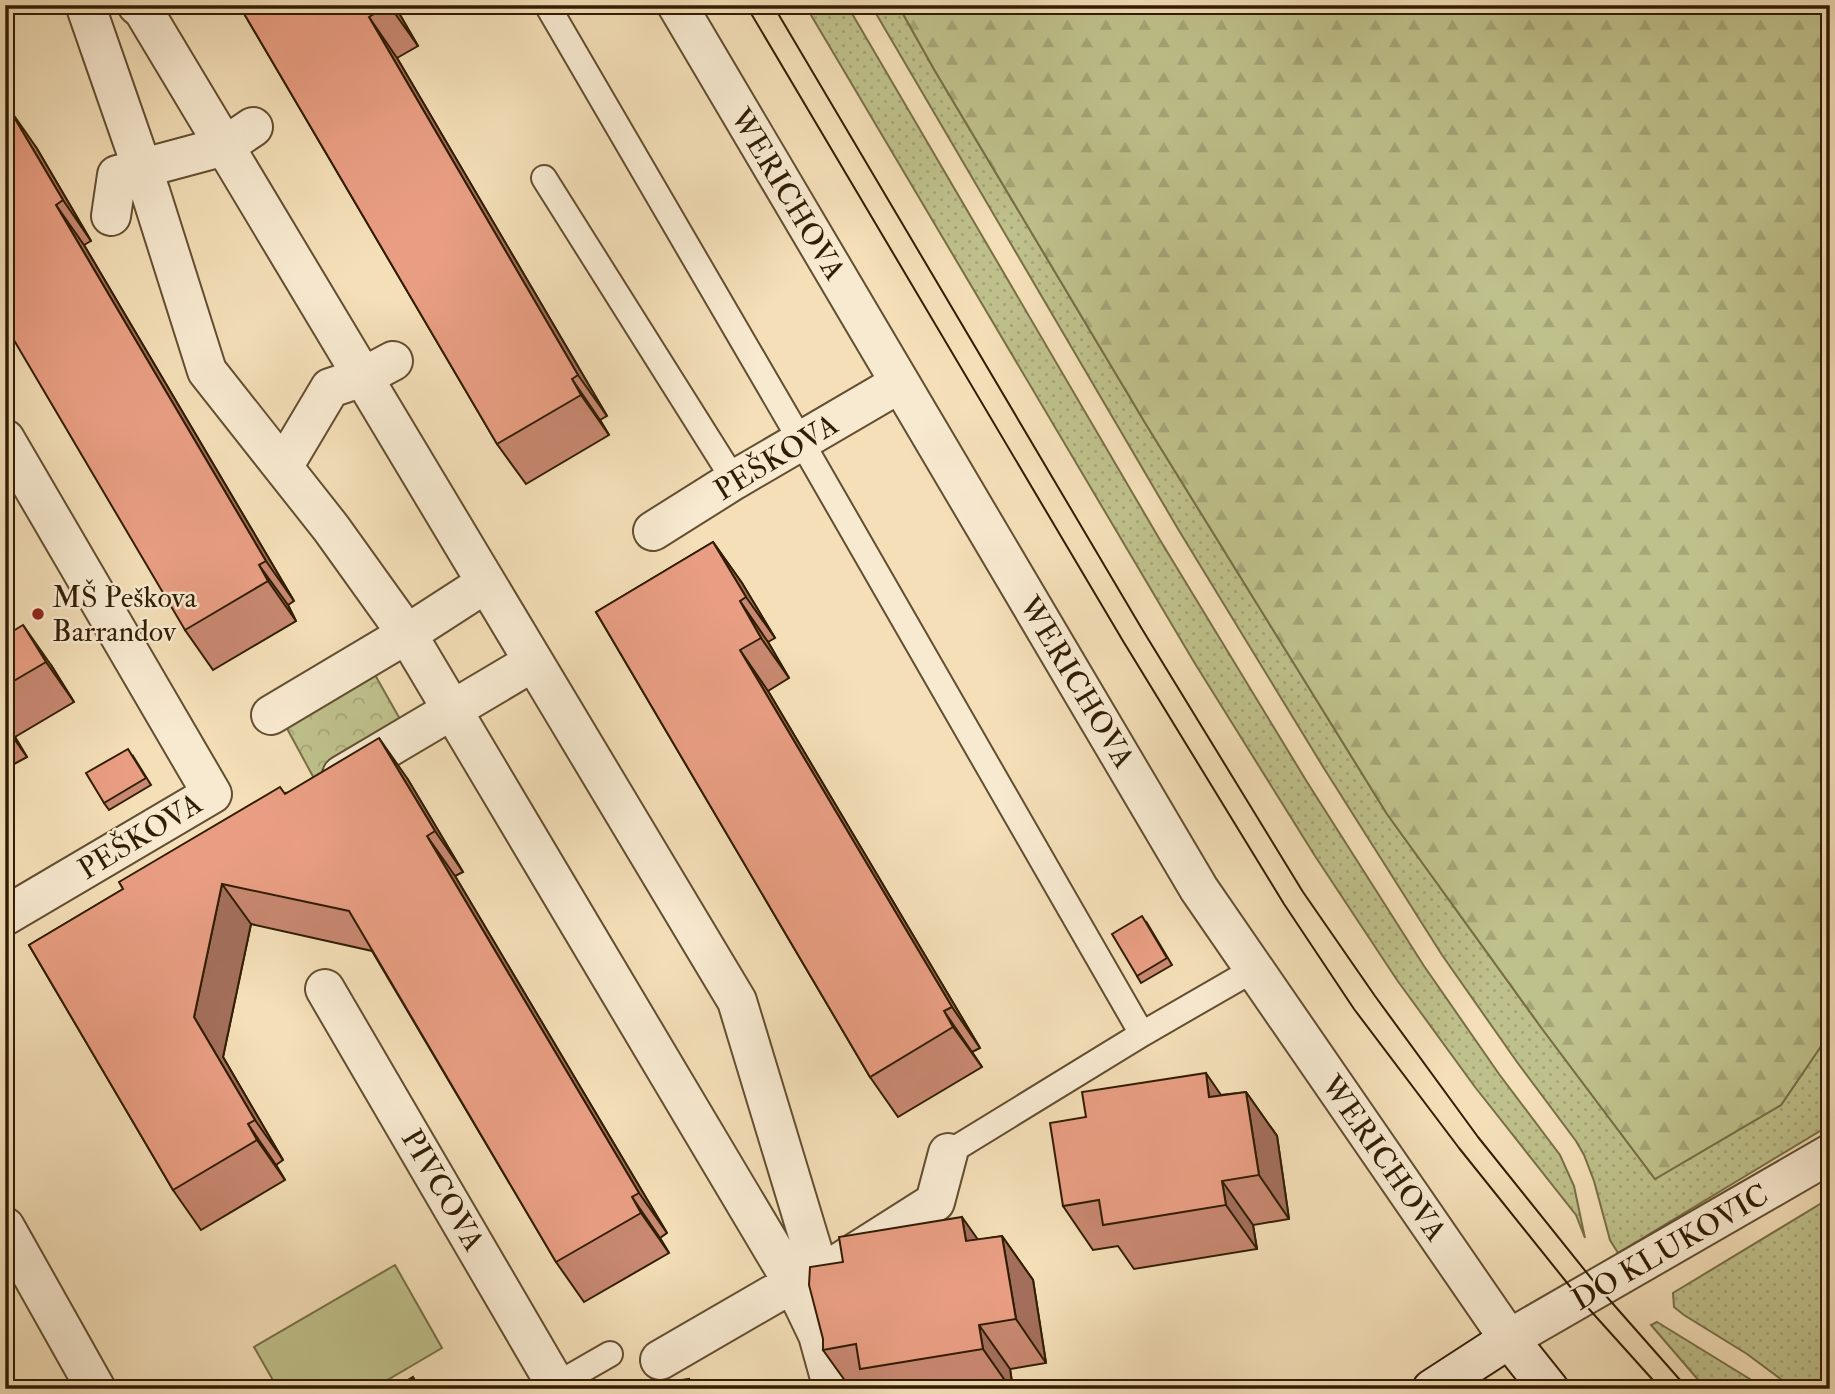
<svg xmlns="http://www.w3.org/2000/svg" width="1835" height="1394" viewBox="0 0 1835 1394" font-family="'IM FELL Double Pica',serif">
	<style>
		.grass { fill: url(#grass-dots); stroke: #786f48; stroke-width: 2 }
		.forest { fill: url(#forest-firs); stroke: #786f48; stroke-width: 2 }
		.park { fill: url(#park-crowns); stroke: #786f48; stroke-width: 2 }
		.pitch { fill: #bfc18c; stroke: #786f48; stroke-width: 2 }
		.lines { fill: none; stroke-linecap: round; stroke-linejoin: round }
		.lane-casing { stroke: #624e30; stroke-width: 28 }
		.street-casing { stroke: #624e30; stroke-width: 42 }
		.secondary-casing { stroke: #311d03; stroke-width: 42 }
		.lane { stroke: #f8ead1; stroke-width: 24 }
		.street { stroke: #f8ead1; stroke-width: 38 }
		.secondary { stroke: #f8ead1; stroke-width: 38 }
		.tram { stroke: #311d03; stroke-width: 2 }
		.wall { fill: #c88871; stroke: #311d03; stroke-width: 2 }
		.shaded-wall { fill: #a36f5c; stroke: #311d03; stroke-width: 2 }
		.building { fill: #e99e83; stroke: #311d03; stroke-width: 2 }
		.poi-dot { fill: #8f2418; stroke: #f8ead1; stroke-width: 2.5 }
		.labels { text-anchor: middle; stroke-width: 5; stroke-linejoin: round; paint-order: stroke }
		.street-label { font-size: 30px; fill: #311d03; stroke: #f8ead1 }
		.poi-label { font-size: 30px; fill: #311d03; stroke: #f8ead1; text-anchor: start }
	</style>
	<defs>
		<pattern id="grass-dots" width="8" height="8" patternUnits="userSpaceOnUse" patternTransform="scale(1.75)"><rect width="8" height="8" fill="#bfc18c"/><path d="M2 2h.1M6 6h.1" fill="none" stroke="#a5a577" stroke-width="1.8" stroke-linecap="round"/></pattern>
		<pattern id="forest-firs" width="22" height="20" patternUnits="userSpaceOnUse" patternTransform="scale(1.75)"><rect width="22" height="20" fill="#bfc18c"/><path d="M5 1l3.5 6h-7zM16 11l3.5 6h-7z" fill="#a5a577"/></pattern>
		<pattern id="park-crowns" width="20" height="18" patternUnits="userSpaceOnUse" patternTransform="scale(1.75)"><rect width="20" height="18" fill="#bfc18c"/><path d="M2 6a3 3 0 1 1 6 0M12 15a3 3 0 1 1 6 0" fill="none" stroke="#a5a577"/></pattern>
	</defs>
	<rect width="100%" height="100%" fill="#f4dfb8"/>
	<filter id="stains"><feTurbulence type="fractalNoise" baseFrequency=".00286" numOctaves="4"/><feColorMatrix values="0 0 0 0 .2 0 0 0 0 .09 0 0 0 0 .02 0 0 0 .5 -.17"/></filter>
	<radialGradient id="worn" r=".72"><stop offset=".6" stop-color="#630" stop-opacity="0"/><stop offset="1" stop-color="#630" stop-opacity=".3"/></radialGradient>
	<path class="grass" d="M805,5H847L1160,540L1307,782L1424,966L1499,1074L1560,1155L1574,1186L1585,1238L1576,1215L1475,1087L1397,980L1315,856L1194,662Z
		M871,5H898L935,71L1147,426L1387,814L1543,1030L1655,1179L1781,1105L1830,1033V1125L1618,1253L1610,1240L1594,1181L1584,1155L1576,1141L1517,1062L1442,955L1325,770L1178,529Z
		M1830,1198V1389H1794L1747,1354L1684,1315L1674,1307L1673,1293Z
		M1657,1322L1766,1389H1706L1651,1325Z"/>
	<path class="forest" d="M898,5H1830V1033L1781,1105L1655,1179L1543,1030L1387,814L1147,426L935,71Z"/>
	<path class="park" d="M370,666L405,728L316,782L284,723Z"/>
	<path class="pitch" d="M395,1265L442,1348L372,1389H278L254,1347Z"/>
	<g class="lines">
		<g class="lane-casing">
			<path id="lane" d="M547,5L801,441L1142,1034
				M544,178L734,480
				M948,1153L1142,1034L1253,970
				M556,1385L610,1354"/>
		</g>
		<g class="street-casing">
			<path id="street" d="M137,5L143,10L737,1001L820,1275L818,1318
				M677,5L1199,889L1509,1339L1830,1154
				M87,10L151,194L207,371L331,528L407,634L793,1283L818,1335L833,1389
				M111,216L117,175L225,146L253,127
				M5,439L212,794L5,916
				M283,467L330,388L363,377L393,361
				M653,531L734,480L900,383
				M271,715L407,634L486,583
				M342,775L533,662
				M325,989L556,1385L550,1389
				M5,1227L96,1389
				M660,1360L793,1283L820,1275L935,1202L948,1153"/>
		</g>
		<g class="secondary-casing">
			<path id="secondary" d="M1432,1389L1509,1339L1549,1389"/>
		</g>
		<use href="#lane" class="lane"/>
		<use href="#street" class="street"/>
		<use href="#secondary" class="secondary"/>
		<path class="tram" d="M746,5L1123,641L1284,904L1354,1009L1459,1148L1580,1299L1661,1389
			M773,5L1142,629L1303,892L1375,996L1478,1137L1599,1288L1688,1389"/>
	</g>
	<path class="wall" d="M239,5H400L396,8L418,46L397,58L607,416L600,420L609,435L526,484L497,444Z
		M36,147L91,241L84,245L294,601L288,605L296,621L213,670L185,630Z
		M713,542L742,583L775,638L768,642L789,678L768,691L980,1048L972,1052L982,1067L898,1117L870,1077L596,612Z
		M5,621L11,632L51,665L74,702L15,737L27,757L5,769Z
		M133,756L151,785L109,810L104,803Z
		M407,778L463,872L455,876L667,1233L660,1238L669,1253L584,1302L556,1262L372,951L251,924L223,1057L283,1160L276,1165L285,1180L201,1230L173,1190L29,945L285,793Z
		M1147,923L1172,965L1141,983L1137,976Z
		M1246,1092L1277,1136L1289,1219L1253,1225L1257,1249L1134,1269L1118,1246L1093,1250L1063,1206L1221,1095Z
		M1002,1236L1033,1280L1046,1363L1010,1369L1013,1389H851L823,1350L978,1240Z"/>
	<path class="shaded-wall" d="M389,5H394L396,8L418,46Z
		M369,17L397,58L607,416L578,375Z
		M8,107L36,147L91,241L63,200Z
		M56,205L84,245L294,601L266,561Z
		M572,379L600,420L609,435L581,395Z
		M713,542L742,583L775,638L746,597Z
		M259,565L288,605L296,621L268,581Z
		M740,601L768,642L789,678L761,638Z
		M5,621L33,669L5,629Z
		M23,625L51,665L74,702L46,662Z
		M740,650L768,691L980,1048L952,1007Z
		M5,723L15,737L27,757L5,726Z
		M379,738L407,778L463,872L435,831Z
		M427,836L455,876L667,1233L639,1193Z
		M222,884L251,924L223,1057L283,1160L255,1120L194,1017Z
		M944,1011L972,1052L982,1067L953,1027Z
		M1206,1073L1236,1117L1209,1097Z
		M1246,1092L1277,1136L1289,1219L1259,1175Z
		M248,1124L276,1165L285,1180L257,1140Z
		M1222,1181L1253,1225L1257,1249L1226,1205Z
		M632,1197L660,1238L669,1253L641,1213Z
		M962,1217L993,1261L966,1241Z
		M1002,1236L1033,1280L1046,1363L1016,1319Z
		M979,1325L1010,1369L1013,1389H1011L983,1349Z
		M689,1379L696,1389H691Z"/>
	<path class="building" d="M239,5H389L369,17L578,375L572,379L581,395L497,444Z
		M8,107L63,200L56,205L266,561L259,565L268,581L185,630L5,325V108Z
		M713,542L746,597L740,601L761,638L740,650L952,1007L944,1011L953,1027L870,1077L596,612Z
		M23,625L46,662L5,686V629L8,634Z
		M379,738L435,831L427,836L639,1193L632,1197L641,1213L556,1262L349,911L222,884L194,1017L255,1120L248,1124L257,1140L173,1190L29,945L123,889L119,882L280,787L285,794Z
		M128,749L146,778L104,803L86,773Z
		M1142,916L1167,958L1137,976L1112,934Z
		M1206,1073L1209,1097L1246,1092L1259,1175L1222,1181L1226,1205L1103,1225L1099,1200L1063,1206L1050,1123L1086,1117L1082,1092Z
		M962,1217L966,1241L1002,1236L1016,1319L979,1325L983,1349L860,1369L856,1344L823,1350V1339L809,1285L810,1267L843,1262L839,1237Z
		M413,1377L420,1389H393Z
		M689,1379L691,1389H623Z"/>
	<circle class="poi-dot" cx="38" cy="614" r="7"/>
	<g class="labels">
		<g class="street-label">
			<text transform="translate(788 194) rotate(59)" y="10">WERICHOVA</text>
			<text transform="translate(776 457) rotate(-31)" y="10">PEŠKOVA</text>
			<text transform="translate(1077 682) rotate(59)" y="10">WERICHOVA</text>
			<text transform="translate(140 836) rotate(-31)" y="10">PEŠKOVA</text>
			<text transform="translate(1384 1158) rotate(55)" y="10">WERICHOVA</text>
			<text transform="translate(443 1190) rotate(60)" y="10">PIVCOVA</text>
			<text transform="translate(1670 1247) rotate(-30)" y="10">DO KLUKOVIC</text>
		</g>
		<g class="poi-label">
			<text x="52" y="607">MŠ Peškova<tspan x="52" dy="34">Barrandov</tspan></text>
		</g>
	</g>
	<rect width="1835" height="1394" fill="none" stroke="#f4dfb8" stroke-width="28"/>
	<rect x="7" y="7" width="1821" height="1380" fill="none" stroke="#311d03" stroke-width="3.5"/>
	<rect x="14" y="14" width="1807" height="1366" fill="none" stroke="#311d03" stroke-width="2"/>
	<rect width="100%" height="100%" filter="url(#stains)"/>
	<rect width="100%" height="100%" fill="url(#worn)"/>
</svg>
